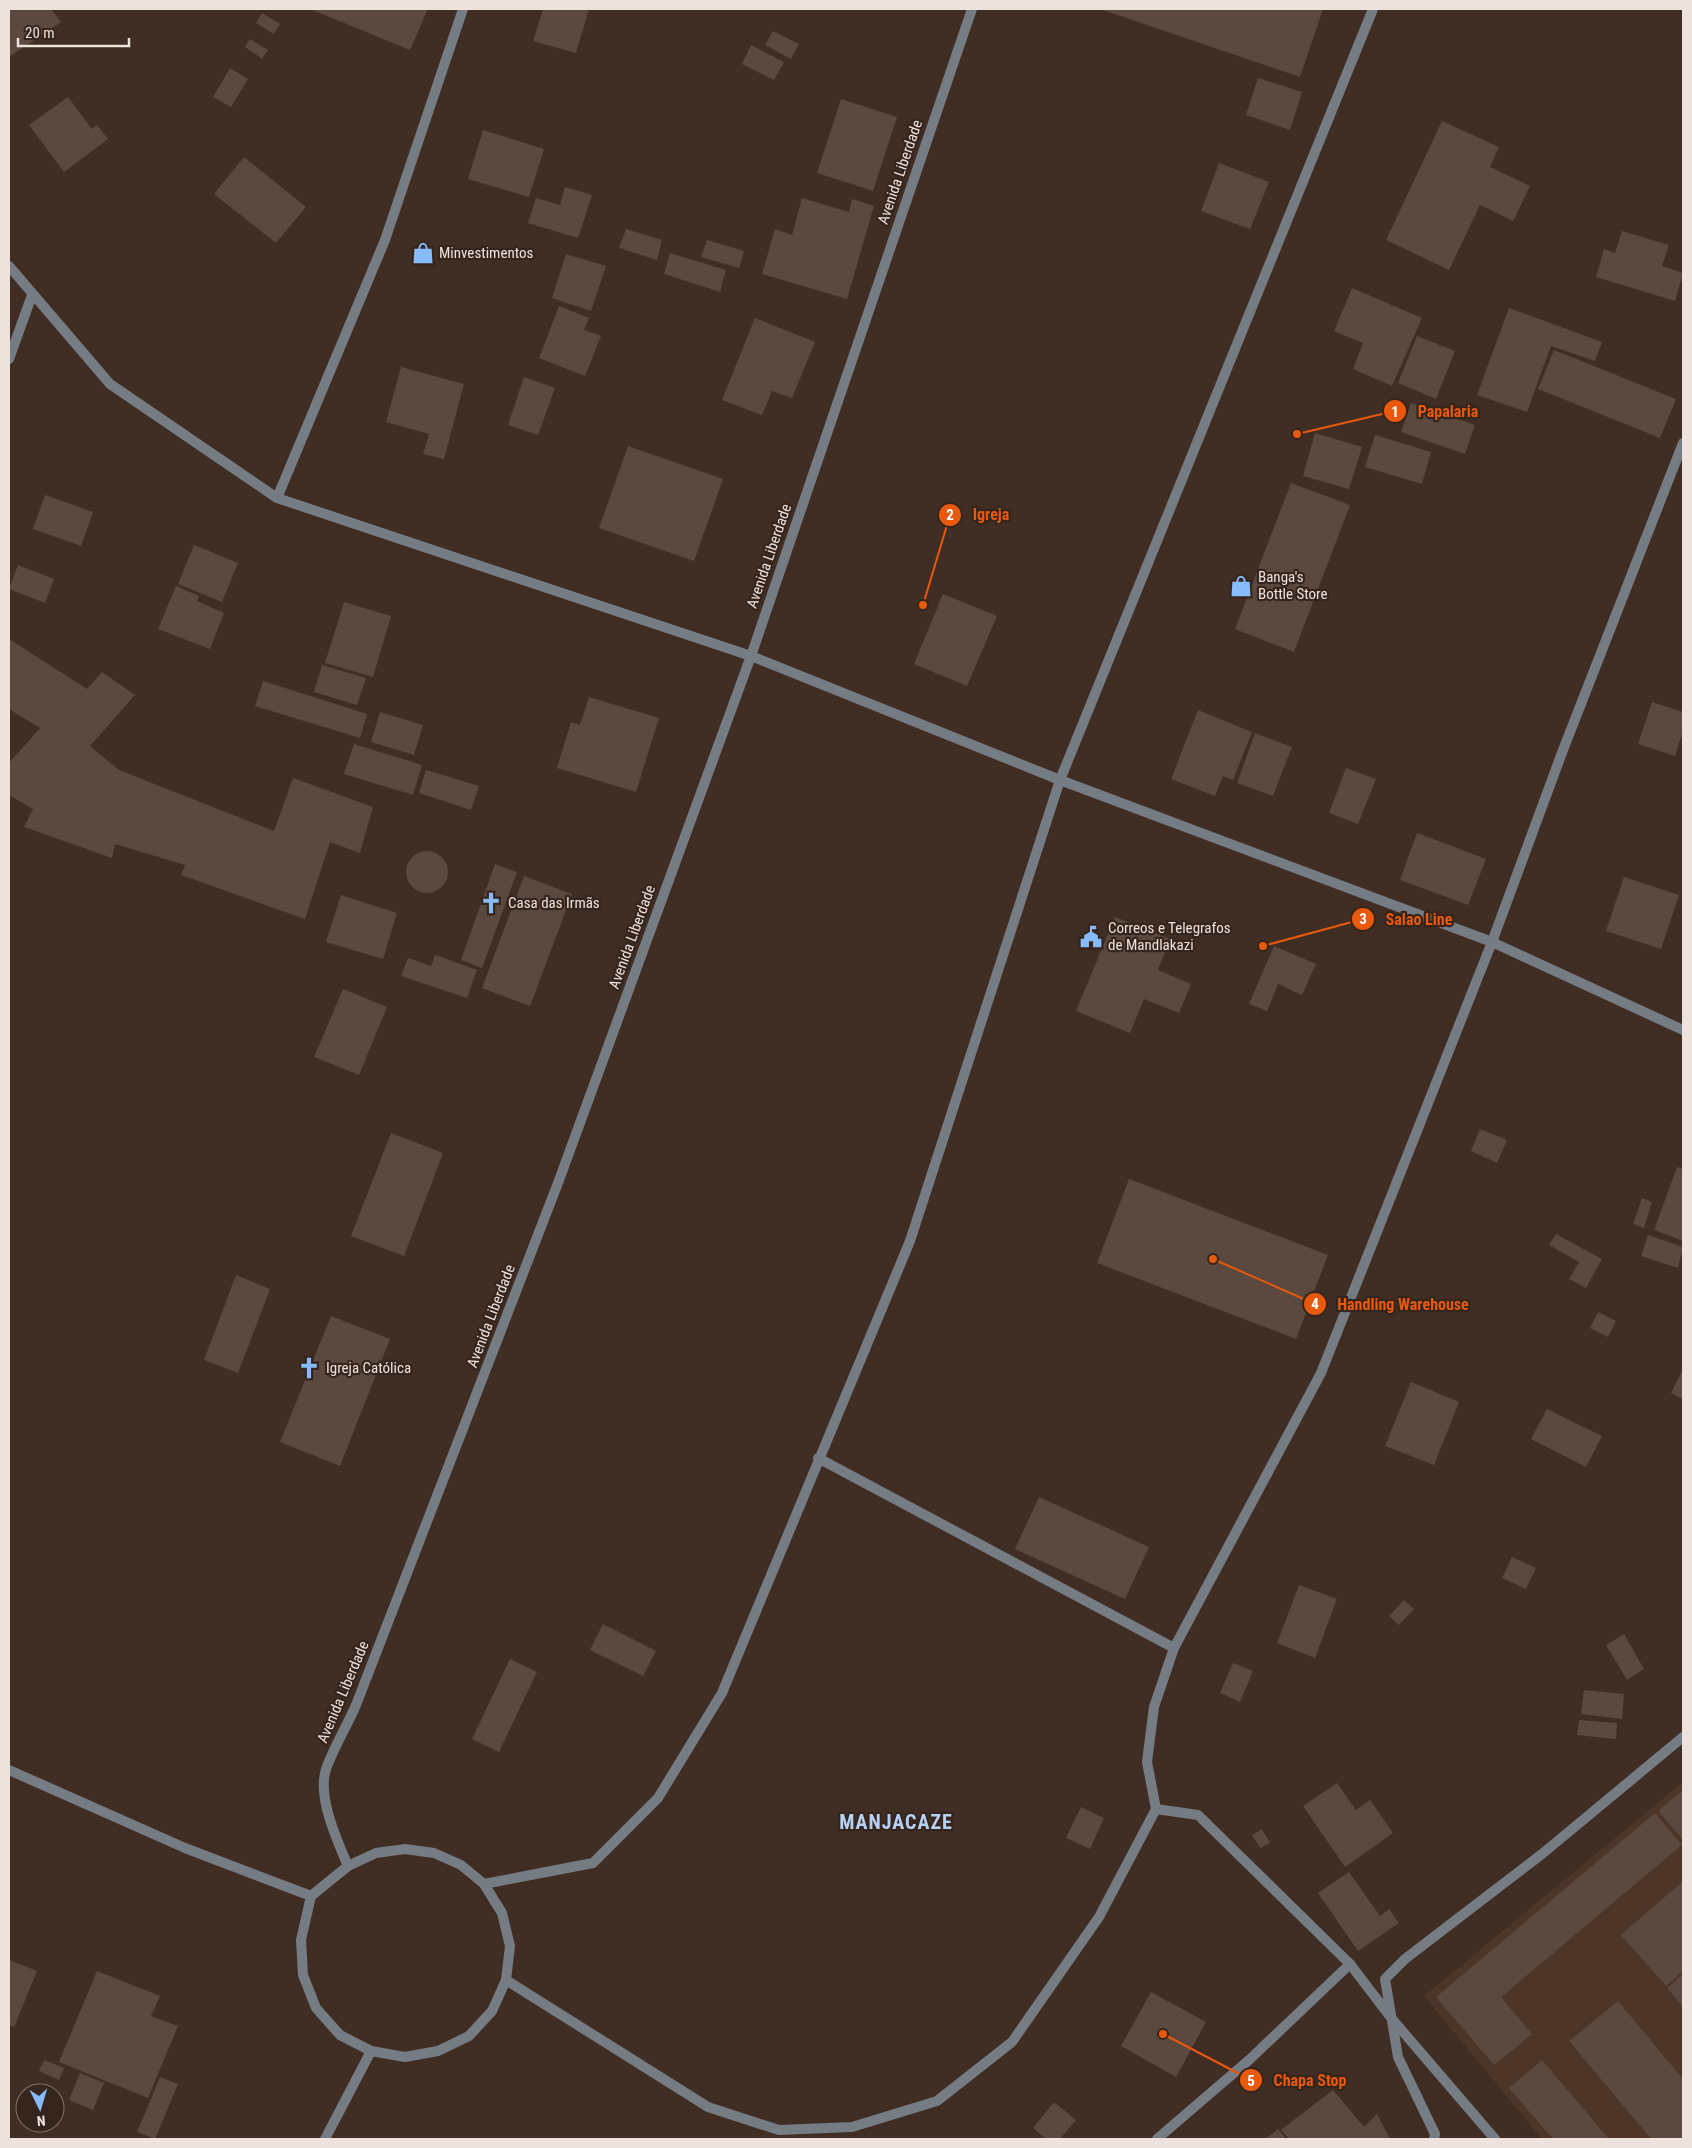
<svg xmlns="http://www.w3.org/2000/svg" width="1692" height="2148" viewBox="0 0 1692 2148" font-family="'Roboto Condensed',sans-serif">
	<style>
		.built { fill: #4d3528 }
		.building { fill: #5b483e }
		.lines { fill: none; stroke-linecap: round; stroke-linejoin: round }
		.minor { stroke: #767c84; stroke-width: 10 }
		.tertiary { stroke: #767c84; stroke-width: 10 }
		.labels { text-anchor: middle; stroke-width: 4.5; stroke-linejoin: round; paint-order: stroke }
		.street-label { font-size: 15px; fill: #eee2dc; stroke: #36251c }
		.poi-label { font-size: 15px; fill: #eee2dc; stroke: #36251c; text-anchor: start }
		.district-label { font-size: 20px; font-weight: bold; letter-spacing: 1px; fill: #b5d2f6; stroke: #36251c }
		.leader { fill: none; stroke: #e8590c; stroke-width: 2 }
		.callout-dot { fill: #e8590c; stroke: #36251c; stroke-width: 2 }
		.mark-label { font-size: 15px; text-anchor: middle; font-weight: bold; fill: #fff }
		.callout-label { font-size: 16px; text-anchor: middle; font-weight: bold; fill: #e8590c; stroke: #36251c; stroke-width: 4.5; stroke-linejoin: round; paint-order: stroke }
	</style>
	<rect width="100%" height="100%" fill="#402e25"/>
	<path class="built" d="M1683,1782V2139H1542L1424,1996Z"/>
	<path class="building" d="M9,9H51L61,22L9,57Z
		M310,9H428L410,50Z
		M543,9H589L576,53L533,41Z
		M1100,9H1323L1300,77Z
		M262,13L280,24L274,34L256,23Z
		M773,31L799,44L791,59L765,45Z
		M250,39L268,50L262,59L245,47Z
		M751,45L784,62L774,80L742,64Z
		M230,68L248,79L231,107L213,97Z
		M1258,78L1302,92L1290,130L1246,115Z
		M68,97L92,129L97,125L108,139L64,172L29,125Z
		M841,99L897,117L873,191L817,173Z
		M1442,121L1499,147L1490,167L1530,186L1513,221L1480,205L1449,270L1386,240Z
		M483,130L544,149L529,197L468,179Z
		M244,157L306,207L276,243L214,194Z
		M1219,163L1269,182L1250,229L1201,211Z
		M565,187L592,195L578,238L528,223L536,198L560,205Z
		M802,198L849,212L852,199L874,206L847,299L762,274L775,229L792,235Z
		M626,229L662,240L657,260L619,248Z
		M1622,231L1669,245L1662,266L1683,273L1675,301L1596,277L1604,249L1615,253Z
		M707,240L744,251L739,268L701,257Z
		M670,253L726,270L720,292L664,274Z
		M566,254L606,266L591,311L552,298Z
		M1352,288L1422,318L1392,386L1353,369L1363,343L1334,331Z
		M559,306L589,318L584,330L601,336L585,376L539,358Z
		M1509,308L1602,342L1595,361L1551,346L1527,412L1477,395Z
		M755,318L815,342L792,398L772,391L762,415L722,400Z
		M1417,336L1455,351L1436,399L1398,383Z
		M1554,350L1676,399L1660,438L1538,389Z
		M401,367L464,384L444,459L423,454L429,434L386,422Z
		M524,377L555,388L538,435L508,425Z
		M1411,403L1475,425L1465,454L1401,432Z
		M1315,433L1362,447L1349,489L1303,476Z
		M1375,435L1431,452L1422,484L1365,467Z
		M628,446L723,479L694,561L599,528Z
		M1291,483L1350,505L1294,652L1235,629Z
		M45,495L93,512L81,546L33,529Z
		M194,545L238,563L222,602L178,584Z
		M18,565L54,579L45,603L9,589Z
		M176,586L199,596L197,601L224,613L210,649L158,629Z
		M943,594L997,616L967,686L914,664Z
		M344,602L391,616L373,677L325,663Z
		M9,639L87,689L102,672L135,695L90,746L119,770L274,831L293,778L373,807L360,853L330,842L305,919L181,875L185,865L115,844L112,858L24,827L33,809L9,795V763L40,728L9,709Z
		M322,665L366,678L357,705L314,692Z
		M263,681L367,714L360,738L255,706Z
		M589,697L659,718L636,792L557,768L571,722L580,725Z
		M1652,702L1683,712V731L1675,756L1638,744Z
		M1198,710L1252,732L1233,780L1223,776L1215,796L1171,779Z
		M380,712L423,725L414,755L371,742Z
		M1255,733L1292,747L1273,796L1237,783Z
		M354,744L422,765L413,795L344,774Z
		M1346,768L1376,779L1358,824L1329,813Z
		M426,770L479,786L471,810L419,793Z
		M1417,833L1486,859L1468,905L1400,880Z
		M406 872a21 21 0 1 1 42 0a21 21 0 1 1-42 0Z
		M495,864L517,872L482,968L461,960Z
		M524,876L572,894L530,1006L482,988Z
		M1624,877L1679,895L1661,949L1606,931Z
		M341,895L397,913L383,959L326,942Z
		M1115,917L1170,939L1158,970L1191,984L1179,1013L1144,999L1130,1033L1076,1011Z
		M1274,946L1316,964L1302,995L1278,984L1267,1011L1249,1004Z
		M435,955L477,970L467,998L401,976L408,958L431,966Z
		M343,989L387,1007L359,1075L314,1057Z
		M1480,1129L1507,1140L1497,1163L1471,1151Z
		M391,1133L443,1153L404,1256L351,1236Z
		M1677,1167L1683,1169V1241L1654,1230Z
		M1129,1179L1328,1255L1296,1339L1097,1263Z
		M1642,1198L1652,1202L1644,1228L1633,1224Z
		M1556,1234L1602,1259L1586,1288L1569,1279L1579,1262L1549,1245Z
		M1648,1235L1683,1247L1678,1268L1641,1256Z
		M236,1275L270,1289L238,1373L204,1360Z
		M1598,1312L1616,1321L1608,1337L1590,1328Z
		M331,1316L390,1339L340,1466L280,1442Z
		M1683,1369V1399L1671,1393Z
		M1411,1382L1459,1402L1434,1465L1385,1446Z
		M1547,1409L1602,1436L1586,1467L1531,1439Z
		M1039,1497L1149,1547L1125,1599L1015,1549Z
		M1512,1557L1536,1568L1526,1589L1502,1578Z
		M1299,1585L1337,1599L1315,1658L1277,1643Z
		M1404,1600L1414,1609L1399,1625L1389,1616Z
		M603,1624L656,1651L643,1676L590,1650Z
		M1624,1634L1644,1669L1627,1680L1606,1645Z
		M510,1659L537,1672L499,1752L472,1739Z
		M1233,1663L1253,1671L1240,1702L1220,1693Z
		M1584,1690L1624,1694L1622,1719L1581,1714Z
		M1579,1720L1617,1723L1616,1739L1577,1735Z
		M1337,1783L1356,1810L1370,1800L1393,1833L1345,1867L1303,1806Z
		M1683,1790V1840L1658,1811Z
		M1081,1807L1104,1818L1090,1849L1066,1838Z
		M1655,1813L1682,1845L1501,1997L1532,2034L1494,2065L1436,1997Z
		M1262,1829L1270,1843L1260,1848L1252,1835Z
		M1349,1872L1380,1916L1389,1909L1399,1923L1358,1951L1318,1893Z
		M1683,1881V1971L1666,1986L1621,1935Z
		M9,1960L37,1971L14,2027L9,2025Z
		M97,1971L160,1996L151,2016L178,2026L148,2098L59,2062Z
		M1683,1974V2007L1667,1988Z
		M1151,1992L1206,2022L1176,2077L1121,2046Z
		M1618,2001L1683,2079V2139H1651L1569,2041Z
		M44,2060L64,2068L59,2080L39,2071Z
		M1542,2060L1609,2139H1553L1509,2088Z
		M80,2073L104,2083L93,2110L69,2100Z
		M160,2077L178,2084L155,2139L137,2132Z
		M1333,2090L1364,2127L1377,2114L1390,2139H1289L1281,2130Z
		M1054,2102L1076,2120L1060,2139H1046L1033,2128Z
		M1278,2129L1286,2139H1265Z"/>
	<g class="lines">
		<path class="minor" d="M9,266L110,384L277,498L751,656L1060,780L1492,942L1683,1030
			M9,359L32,295
			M277,498L385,240L463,9
			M818,1458L1174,1648
			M1156,1809L1147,1762L1154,1707L1174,1648L1321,1373L1492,942L1563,750L1683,443
			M348,1866C337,1840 317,1797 326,1769C334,1747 347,1726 356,1705L558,1183L751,656L972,9
			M1392,2019L1495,2139
			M325,2139L371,2051
			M1157,2139L1249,2060L1350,1964"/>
		<path class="tertiary" d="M9,1770L185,1848L311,1896
			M405,1849L434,1853L461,1865L484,1884L502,1913L510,1946L506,1980L492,2011L469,2036L438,2051L405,2057L371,2051L340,2035L316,2008L303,1975L301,1940L311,1896L348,1866L376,1853Z
			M484,1884L593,1863L658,1798L722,1693L910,1241L1060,780L1373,9
			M506,1980L708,2107L779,2130L852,2127L937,2101L1012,2042L1099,1917L1156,1809L1198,1815L1350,1964L1392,2019
			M1434,2139L1435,2134L1398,2057L1385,1979L1405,1959L1542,1854L1683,1737"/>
	</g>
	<defs>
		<g id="shop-bare" transform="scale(1.725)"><path d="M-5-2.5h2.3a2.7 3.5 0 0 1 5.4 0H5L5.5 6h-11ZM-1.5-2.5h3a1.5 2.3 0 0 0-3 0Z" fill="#87bbfc" stroke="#36251c" stroke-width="2.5" paint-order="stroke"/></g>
		<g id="church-bare" transform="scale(1.725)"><path d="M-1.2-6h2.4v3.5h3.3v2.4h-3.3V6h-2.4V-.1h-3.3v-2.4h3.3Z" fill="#87bbfc" stroke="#36251c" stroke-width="2.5" paint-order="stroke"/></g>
		<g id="civic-bare" transform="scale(1.725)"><path d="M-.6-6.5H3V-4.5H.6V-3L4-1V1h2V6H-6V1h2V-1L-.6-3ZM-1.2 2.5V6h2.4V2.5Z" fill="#87bbfc" stroke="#36251c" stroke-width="2.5" paint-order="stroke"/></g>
	</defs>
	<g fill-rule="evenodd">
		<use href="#shop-bare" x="423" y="253"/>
		<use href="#shop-bare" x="1241" y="586"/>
		<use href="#church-bare" x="491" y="903"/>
		<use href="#civic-bare" x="1091" y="937"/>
		<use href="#church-bare" x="309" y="1368"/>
	</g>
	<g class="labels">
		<g class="street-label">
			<text transform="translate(900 172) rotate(-71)" y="5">Avenida Liberdade</text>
			<text transform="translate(769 556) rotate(-71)" y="5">Avenida Liberdade</text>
			<text transform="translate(632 937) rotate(-70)" y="5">Avenida Liberdade</text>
			<text transform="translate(491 1316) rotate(-69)" y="5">Avenida Liberdade</text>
			<text transform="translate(343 1692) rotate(-67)" y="5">Avenida Liberdade</text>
		</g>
		<g class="poi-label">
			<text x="439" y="258">Minvestimentos</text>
			<text x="1258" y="582">Banga's<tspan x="1258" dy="17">Bottle Store</tspan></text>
			<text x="508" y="908">Casa das Irmãs</text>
			<text x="1108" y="933">Correos e Telegrafos<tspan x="1108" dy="17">de Mandlakazi</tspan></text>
			<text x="326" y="1373">Igreja Católica</text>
		</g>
		<g class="district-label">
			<text x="896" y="1829">MANJACAZE</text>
		</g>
	</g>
	<path class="leader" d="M1297 434L1395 411M923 605L950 515M1263 946L1363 919M1213 1259L1315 1304M1163 2034L1251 2080"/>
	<g class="callout-dot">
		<circle cx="1297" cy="434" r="5"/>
		<circle cx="923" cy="605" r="5"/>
		<circle cx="1263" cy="946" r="5"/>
		<circle cx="1213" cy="1259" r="5"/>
		<circle cx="1163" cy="2034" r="5"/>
		<circle cx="1395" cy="411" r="12"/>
		<circle cx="950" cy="515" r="12"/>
		<circle cx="1363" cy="919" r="12"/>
		<circle cx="1315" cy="1304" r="12"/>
		<circle cx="1251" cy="2080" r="12"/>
	</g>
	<g class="mark-label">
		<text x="1395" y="417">1</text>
		<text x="950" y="520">2</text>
		<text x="1363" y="924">3</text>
		<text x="1315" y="1309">4</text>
		<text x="1251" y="2086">5</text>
	</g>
	<g class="callout-label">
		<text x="1448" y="417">Papalaria</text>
		<text x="991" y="520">Igreja</text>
		<text x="1419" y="925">Salao Line</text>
		<text x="1403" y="1310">Handling Warehouse</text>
		<text x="1310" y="2086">Chapa Stop</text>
	</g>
	<rect width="1692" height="2148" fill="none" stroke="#eee2dc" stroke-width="20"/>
	<g transform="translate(40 2108) rotate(175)"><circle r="24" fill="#36251c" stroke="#807169"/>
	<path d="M0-4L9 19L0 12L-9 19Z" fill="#87bbfc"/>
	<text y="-8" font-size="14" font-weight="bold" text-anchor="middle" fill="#eee2dc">N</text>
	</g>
	<path d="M18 38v8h111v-8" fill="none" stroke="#eee2dc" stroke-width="2.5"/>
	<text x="25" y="38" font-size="15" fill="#eee2dc" stroke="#36251c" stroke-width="4" paint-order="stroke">20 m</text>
</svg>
